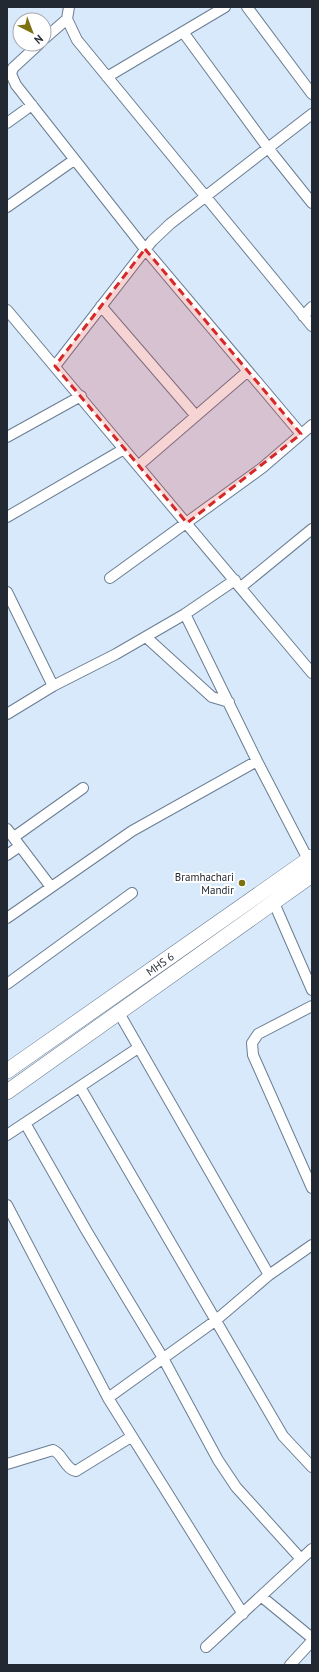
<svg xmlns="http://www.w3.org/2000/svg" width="319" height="1672" viewBox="0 0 319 1672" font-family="'PT Sans',sans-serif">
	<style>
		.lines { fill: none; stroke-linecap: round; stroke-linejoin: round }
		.street-casing { stroke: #6a7d92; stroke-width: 12 }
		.primary-casing { stroke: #6a7d92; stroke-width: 16 }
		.street { stroke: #fff; stroke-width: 10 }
		.primary { stroke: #fff; stroke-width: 15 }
		.marked { fill: #d62828; fill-opacity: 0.2; stroke: #d62828; stroke-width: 3; stroke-dasharray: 8 5; stroke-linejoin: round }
		.poi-dot { fill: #7c7111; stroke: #fff; stroke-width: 1.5 }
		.labels { text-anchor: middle; stroke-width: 4; stroke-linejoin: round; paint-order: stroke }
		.poi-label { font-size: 11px; fill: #222932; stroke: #fff; text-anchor: end }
		.street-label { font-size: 11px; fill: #222932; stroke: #fff }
	</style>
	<rect width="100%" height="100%" fill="#d8e9fc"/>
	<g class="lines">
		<g class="street-casing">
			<path id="street" d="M69,7L67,19L77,40L312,326
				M247,7L312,94
				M183,32L268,148L312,203
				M44,39L67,19
				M39,44L13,68L11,74L16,85L145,249L301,434
				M107,77L225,7
				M7,123L32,105
				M7,207L74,160
				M101,306L196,416
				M7,310L312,673
				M303,316L312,307
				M55,366L152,241L170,224L312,114
				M7,437L81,396
				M138,466L248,371
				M7,517L124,449
				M110,578L262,468L312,425
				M241,587L312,529
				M7,592L53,686
				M185,614L257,761L312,867
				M146,637L212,697L229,702
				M7,714L53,686L116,654L185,614L235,580
				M7,829L51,887
				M14,837L83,788
				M7,855L20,846
				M274,903L312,990
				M7,918L132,831L257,761
				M7,984L132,893
				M312,1006L258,1034L252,1043L253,1055L312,1188
				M119,1013L269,1275
				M80,1087L283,1436L312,1467
				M25,1123L86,1230L163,1358L218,1460L236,1487L301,1559
				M7,1135L138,1048
				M7,1205L108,1398L243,1614
				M108,1398L215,1321L269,1275L312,1245
				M7,1464L53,1450C63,1454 65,1469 76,1471L131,1437
				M262,1597L312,1638
				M206,1647L312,1549
				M290,1665L312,1641"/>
		</g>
		<g class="primary-casing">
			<path id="primary" d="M7,1071L312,857
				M7,1092L312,875"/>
		</g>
		<use href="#street" class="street"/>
		<use href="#primary" class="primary"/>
	</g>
	<path class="marked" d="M145,249L301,434L187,523L55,366Z"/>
	<circle class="poi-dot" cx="242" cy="883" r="4"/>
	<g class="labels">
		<g class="poi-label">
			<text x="234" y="881">Bramhachari<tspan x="234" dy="13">Mandir</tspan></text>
		</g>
		<g class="street-label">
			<text transform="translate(160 964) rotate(-35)" y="4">MHS 6</text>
		</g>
	</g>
	<rect width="319" height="1672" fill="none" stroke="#222932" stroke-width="16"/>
	<g transform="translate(32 32) rotate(138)"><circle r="19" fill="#ffffff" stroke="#a7a9ad"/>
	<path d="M0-3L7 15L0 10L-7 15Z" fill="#7c7111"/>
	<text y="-6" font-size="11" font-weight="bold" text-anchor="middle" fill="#222932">N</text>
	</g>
</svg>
